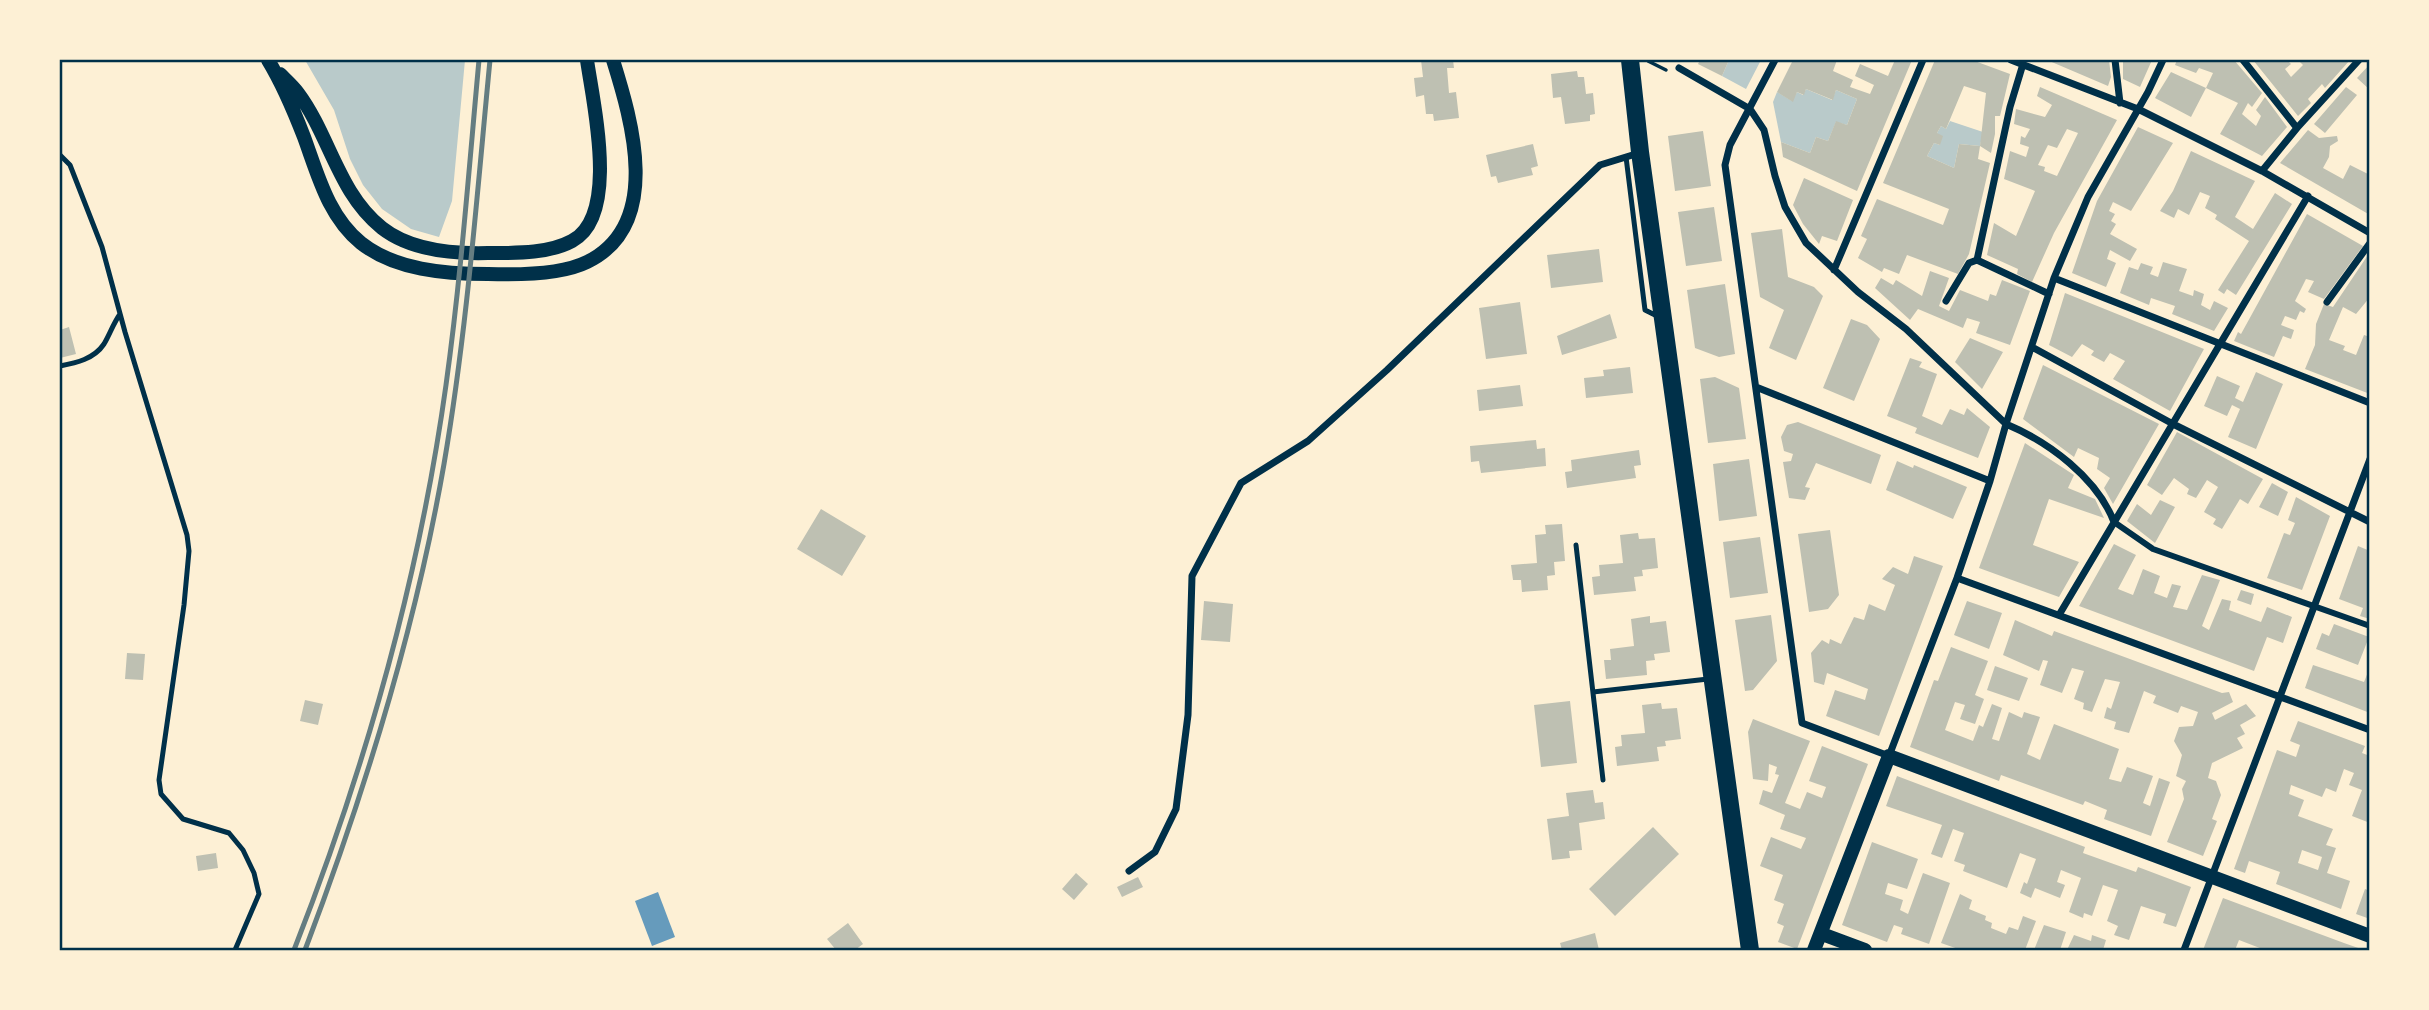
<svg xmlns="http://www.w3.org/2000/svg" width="2429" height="1010" viewBox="0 0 2429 1010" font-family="Karla,sans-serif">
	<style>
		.green { fill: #b9caca }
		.water { fill: #669bbc }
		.building { fill: #bec0b2; fill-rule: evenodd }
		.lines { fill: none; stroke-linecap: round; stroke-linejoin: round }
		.path { stroke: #003049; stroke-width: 3.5 }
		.service { stroke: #003049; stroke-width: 5 }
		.pedestrian { stroke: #003049; stroke-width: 6 }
		.minor { stroke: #003049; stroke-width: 7 }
		.secondary { stroke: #003049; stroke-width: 14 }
		.primary { stroke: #003049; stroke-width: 18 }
		.rail { stroke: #657d81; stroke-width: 5 }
		.neatline { fill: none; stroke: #003049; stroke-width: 2.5 }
	</style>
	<rect width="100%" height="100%" fill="#fdf0d5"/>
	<path class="green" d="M305,60H465L452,201L439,237L411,229L382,209L363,185L350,159L334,110Z
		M1729,60H1761L1746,89L1722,76Z
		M1806,89L1832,100L1836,90L1857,99L1847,125L1836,122L1828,141L1816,137L1810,153L1781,142L1773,102L1777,92L1792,101L1797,92L1803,95Z
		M1950,121L1983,132L1980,146L1959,144L1954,168L1927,156L1934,143L1940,145L1937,133L1941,126L1946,129Z"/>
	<path class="water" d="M658,892L675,937L652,946L635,901Z"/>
	<path class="building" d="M1421,60H1453L1454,68H1447L1449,93L1456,92L1459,118L1434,121L1433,114H1426L1424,95L1416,97L1414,78L1423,77Z
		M1700,60H1729L1722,76L1698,64Z
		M1793,60H1837L1833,71L1853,80L1850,87L1870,94L1874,85L1855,76L1860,64L1888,76L1895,60H1912L1857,191L1783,157L1781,142L1810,153L1816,137L1828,141L1836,121L1847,125L1857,99L1836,90L1833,100L1806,89L1804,95L1797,92L1793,102L1777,92Z
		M1935,60H1972L2010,74L2000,116H1995V134L1991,153L1980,146L1986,93L1964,86L1946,129L1941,126L1937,133L1943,136L1940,145L1934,143L1927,156L1954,168L1959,144L1980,146L1978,159L1990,163L1969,254L1958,274L1907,255L1899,274L1884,268L1882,272L1858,258L1867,239L1861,236L1877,199L1943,225L1949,209L1883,183Z
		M2047,60H2109L2111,77L2108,86Z
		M2123,60H2152L2140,87L2123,79Z
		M2177,60H2234L2262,93L2252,107L2248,103L2242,114L2256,126L2261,116L2256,110L2265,97L2287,127L2262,156L2220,134L2238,103L2206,88L2213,73L2199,68L2196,73L2175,65Z
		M2253,60H2287L2291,64L2285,69L2291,77L2303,65L2298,60H2350L2325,88L2322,84L2308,99L2311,103L2298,116Z
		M2370,64V90L2357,78Z
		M1577,71L1578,77H1584L1586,94L1593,93L1595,114L1590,115V121L1565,124L1561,97L1553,98L1551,74Z
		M2171,72L2206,88L2191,117L2155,98Z
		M2040,87L2117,120L2054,233L2032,282L2017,274L2018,269L1987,255L1994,223L2016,236L2035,191L2004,179L2010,151L2026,157L2029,147L2020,144L2021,136L2025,138L2030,129L2014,124L2016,109L2045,117L2052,105L2037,96ZM2067,129L2078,133L2057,176L2044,171L2045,167L2038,165L2048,145L2057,148Z
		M2346,87L2357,95L2325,133L2314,124Z
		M2138,127L2173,143L2131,211L2113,202L2109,211L2115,214L2111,221L2116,224L2110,234L2137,249L2130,261L2110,250L2107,259L2116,263L2106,287L2072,273L2097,201Z
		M2308,130L2319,138L2337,136L2338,141L2330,146L2329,157L2323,168L2343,179L2350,165L2370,175V215L2280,163Z
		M1703,131L1711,186L1675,191L1668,136Z
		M1533,144L1538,166L1531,168L1533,175L1498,183L1496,176L1491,177L1486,155Z
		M2191,151L2255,181L2235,217L2253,229L2275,193L2292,204L2236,295L2227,289L2224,294L2218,290L2249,241L2215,219L2217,215L2205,208L2210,196L2200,192L2189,215L2178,209L2174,218L2160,211L2173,191Z
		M1804,178L1853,200L1837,241L1822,236L1819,244L1803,224L1793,205Z
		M1714,207L1722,261L1686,266L1678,212Z
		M2307,214L2363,246L2324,299L2308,292L2314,281L2306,279L2295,301L2306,309L2304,313L2300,311L2296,320L2285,316L2281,325L2294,330L2291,339L2283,336L2274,357L2234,341L2238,332L2241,334Z
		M1782,229L1788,277L1814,287L1823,296L1796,360L1769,348L1784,310L1760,297L1751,233Z
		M1599,249L1603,282L1551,288L1547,255Z
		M2370,252V297L2356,314L2343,307L2329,340L2345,346L2343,350L2356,355L2364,335L2370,337V394L2305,369L2315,345L2316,324L2324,304L2333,307Z
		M2163,262L2187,269L2179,291L2193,296L2194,290L2204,294L2201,305L2210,310L2214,301L2228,308L2214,331L2172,314L2175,306L2151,298L2149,305L2120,293L2129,267L2138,270L2141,263L2153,267L2150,274L2158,277Z
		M1930,271L1949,278L1939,306L1949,311L1960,290L1988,301L1990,294L1996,296L2002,280L2030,291L2010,345L1976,333L1980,322L1967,318L1963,328L1918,309L1910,320L1875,288L1881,278L1893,285L1896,280L1922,296Z
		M1725,284L1735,354L1719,357L1695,348L1687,290Z
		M2065,293L2204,349L2170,411L2113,379L2125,361L2110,353L2104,362L2091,355L2094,351L2082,344L2072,357L2049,345Z
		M1520,302L1527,354L1486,359L1479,308Z
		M1610,314L1617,338L1562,355L1557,336Z
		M1851,319L1867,325L1880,339L1854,401L1823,388Z
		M69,327L76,354L60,358V330Z
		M1970,338L2003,352L1982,389L1955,362Z
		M1910,358L1922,362L1919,367L1937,374L1922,416L1942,425L1950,409L1964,415L1967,408L1990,427L1978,458L1915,433L1917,428L1887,416Z
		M2043,365L2159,424L2113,504L2104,488L2110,478L2097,469L2099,458L2078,448L2074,457L2023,419Z
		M1630,367L1633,393L1586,398L1584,378L1604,376L1603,370Z
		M2256,372L2283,384L2256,449L2228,437L2240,409L2232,405L2227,416L2204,406L2217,376L2240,386L2235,398L2243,402Z
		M1715,377L1739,388L1746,439L1708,443L1700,379Z
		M1520,385L1523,406L1479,411L1477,390Z
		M1798,422L1881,455L1871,484L1816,463L1805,487L1810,488L1805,500L1789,498L1783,462L1791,461L1793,454L1784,451L1781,437L1787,425Z
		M2177,432L2263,479L2248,504L2240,499L2222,529L2213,524L2216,519L2204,512L2218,487L2207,480L2196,498L2187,494L2189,489L2174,478L2162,495L2147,485Z
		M1536,440L1537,449L1545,448L1546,466L1481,473L1479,461L1471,462L1470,446Z
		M2025,443L2074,475L2068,488L2095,499L2104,518L2049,499L2033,545L2079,562L2059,597L1979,568Z
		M1639,450L1641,465L1634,466L1636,478L1567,488L1565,472L1572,471L1571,460Z
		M1749,459L1757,516L1719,521L1713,464Z
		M1897,461L1913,468L1914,465L1967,487L1953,519L1886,490Z
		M2272,483L2288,492L2278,516L2259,507Z
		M2296,497L2330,516L2302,590L2267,578L2284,533L2290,535L2295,523L2288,520Z
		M2160,500L2175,507L2155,543L2127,521L2137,504L2151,515Z
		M821,509L866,536L842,576L797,549Z
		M1562,524L1565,561L1554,562L1555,575L1547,576L1548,590L1522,592L1521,580H1513L1511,565L1537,563L1535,535L1546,534L1545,525Z
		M1830,530L1839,595L1828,609L1809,612L1798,534Z
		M1638,533L1639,539L1655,538L1658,568L1642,570L1643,576L1634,577L1636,591L1594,595L1592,577L1600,576L1599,565L1623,563L1620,535Z
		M1760,537L1768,593L1730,598L1723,542Z
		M2114,544L2136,555L2118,589L2133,595L2143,569L2160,576L2154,593L2167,598L2172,584L2181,586L2173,607L2187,610L2202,575L2220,580L2202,626L2209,630L2222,599L2231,601L2229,610L2261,622L2267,607L2292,617L2283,643L2267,637L2254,671L2079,606Z
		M2358,546L2370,551V619L2360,616L2363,608L2339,599Z
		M1914,556L1943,566L1879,736L1826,716L1835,690L1865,700L1868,689L1827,673L1824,685L1814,682L1811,653L1822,640L1829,644L1830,639L1841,644L1854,617L1864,620L1869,604L1885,611L1895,585L1882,579L1893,567L1908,574Z
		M2241,590L2254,594L2251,605L2237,600Z
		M1204,601L1233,604L1230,642L1201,640Z
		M1967,601L2002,613L1989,649L1954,635Z
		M1771,615L1777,661L1753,690L1745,691L1735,620Z
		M1650,616V623L1666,621L1670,652L1654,654L1655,660L1646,661L1647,675L1606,679L1604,660H1611L1610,649L1634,646L1631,619Z
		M2015,620L2052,636L2054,631L2222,693L2229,692L2233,702L2212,713L2215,720L2246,704L2256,716L2240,725L2245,734L2237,738L2243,748L2212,763L2208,778L2216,781L2221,795L2212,819L2217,821L2203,856L2167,842L2184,799L2182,789L2186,781L2176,776L2182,755L2174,741L2179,727L2193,726L2198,712L2181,706L2178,713L2153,703L2156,696L2144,691L2129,733L2114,729L2116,722L2104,718L2107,707L2111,709L2120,682L2105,679L2092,712L2083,709L2084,703L2074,699L2084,671L2072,668L2062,693L2040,685L2048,661L2043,660L2039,671L2003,655Z
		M2334,624L2369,637L2358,665L2316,649L2322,633L2329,636Z
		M1951,647L1988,661L1975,695L1984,699L1975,724L1960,719L1965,705L1955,702L1945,730L1973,741L1979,725L1983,727L1992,704L2002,708L1992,739L1999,741L2009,712L2022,718L2024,712L2040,717L2027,754L2040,760L2054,724L2119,749L2109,779L2121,782L2127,767L2153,776L2143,803L2150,806L2159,778L2170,782L2151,836L2104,819L2107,810L2085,801L2083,805L2001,775L1999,781L1910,747L1934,680L1938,681Z
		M127,653L145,654L143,680L125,679Z
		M2313,665L2364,682L2370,667V713L2305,688Z
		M1995,666L2028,678L2019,701L1987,690Z
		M305,700L323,704L318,725L300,721Z
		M1570,701L1577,763L1541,767L1534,705Z
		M1661,703L1662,709L1677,708L1681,739L1665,741L1666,746L1657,747L1659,761L1617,766L1615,747L1622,746L1621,735L1645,733L1642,705Z
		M1753,719L1810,741L1785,803L1800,809L1807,792L1822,798L1826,787L1809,781L1822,746L1868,764L1797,949L1778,942L1784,926L1777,923L1784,904L1774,900L1783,875L1760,866L1771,837L1801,849L1806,838L1780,829L1785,815L1759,804L1763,790L1772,793L1779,775L1775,774L1777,767L1769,764L1768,781L1753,779L1748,732Z
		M2298,721L2365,746L2362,753L2370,756V823L2352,816L2362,790L2349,785L2354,773L2344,769L2336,792L2326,788L2322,797L2291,785L2289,794L2304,800L2298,816L2333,829L2326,845L2336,848L2327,873L2350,881L2341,909L2276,884L2280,872L2249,861L2245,873L2234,869L2277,750L2296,757L2300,745L2290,741ZM2302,850L2322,857L2318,870L2298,863Z
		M1897,776L2085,847L2083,853L2136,872L2138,867L2191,887L2176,927L2163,923L2166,914L2141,906L2129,940L2114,935L2118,926L2107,921L2118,890L2103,885L2092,916L2084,913L2083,918L2069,912L2081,878L2061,870L2057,882L2065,885L2060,898L2035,888L2031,898L2020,893L2024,882L2027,884L2036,859L2020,853L2007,888L1963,871L1965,865L1954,861L1964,833L1953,829L1942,858L1931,854L1942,825L1886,806Z
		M1593,790L1595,803L1603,802L1605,819L1579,823L1582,850L1569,851L1570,858L1552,860L1547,819L1569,816L1566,793Z
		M1653,827L1679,854L1615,916L1589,889Z
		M1872,842L1918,859L1907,889L1888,883L1885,894L1903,900L1900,910L1908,914L1923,873L1950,883L1929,944L1901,934L1903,928L1894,925L1887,942L1842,925Z
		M216,853L218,868L198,871L196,856Z
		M1076,873L1088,884L1074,900L1062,889Z
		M1138,877L1143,887L1122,897L1117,887Z
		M2365,889L2370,891V919L2356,914Z
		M1960,894L1972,900L1969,909L1986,916L1985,920L1992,923L1991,928L2006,934L2009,927L2018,930L2023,916L2036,921L2025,950H1961L1941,943Z
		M2223,898L2344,943L2364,950H2265L2239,940L2235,950H2203Z
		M848,923L863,944L855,950H836L827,939Z
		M2044,925L2066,932L2060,950H2034Z
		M1595,933L1599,950H1562L1560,943Z
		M2074,935L2091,941L2092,935L2106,940L2103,950L2081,949V950H2067Z"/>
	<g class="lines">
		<path class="path" d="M1648,61L1666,70"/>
		<path class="service" d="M60,155L70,165L102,247L125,332L187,535L189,551L184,605L159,780L161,794L183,819L229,833L243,850L254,873L259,894L235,950
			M1626,157L1645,310L1657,316
			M60,366C76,363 94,359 104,344C110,334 113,324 120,314
			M1576,545L1603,780
			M1593,692L1708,679"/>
		<path class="pedestrian" d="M2114,522L2153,549L2370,626"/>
		<path class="minor" d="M1775,60L1730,145L1725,165L1802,723L1889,756L1957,578L1990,481L2006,424L2054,278L2088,197L2148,92L2163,60
			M2011,60L2138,109L2262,171L2370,233
			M2115,60L2120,103
			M2243,60L2297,128
			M1679,68L1750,109L1764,130L1775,176L1785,207L1806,243L1858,292L1906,329L2006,424C2049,442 2097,478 2114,522
			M2262,171L2297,128L2359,60
			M1977,260L2049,294
			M1834,270L1923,60
			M2054,278L2370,403
			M1946,301L1969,263L1977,260L2010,107L2023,64
			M2327,302L2370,243
			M2032,347L2173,424L2370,522
			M1756,387L1990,481
			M1957,578L2370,730
			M2059,615L2308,196
			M1129,871L1155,852L1176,809L1188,715L1192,576L1241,483L1308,441L1387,370L1600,165L1639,153
			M2184,950L2370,459"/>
		<path class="secondary" d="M268,60C282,83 294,111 304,137C318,175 328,216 361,243C395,270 445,274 488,274C517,275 561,275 587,262C663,225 632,121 613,60
			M280,74C286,80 293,86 298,93C330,136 338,193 382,228C410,250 453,254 488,253C515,253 548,254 572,241C620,216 593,103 587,60
			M1822,934L1865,950
			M1814,950L1889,756L2370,936"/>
		<path class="primary" d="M1630,60L1640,152L1750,950"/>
		<path class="rail" d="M294,950C365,769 419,579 446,385C461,277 469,168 479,60
			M305,950C365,792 415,631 444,464C467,330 477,194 490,60"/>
	</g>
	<rect width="2429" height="1010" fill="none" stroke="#fdf0d5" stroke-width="122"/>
	<rect x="61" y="61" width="2307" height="888" class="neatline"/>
</svg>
